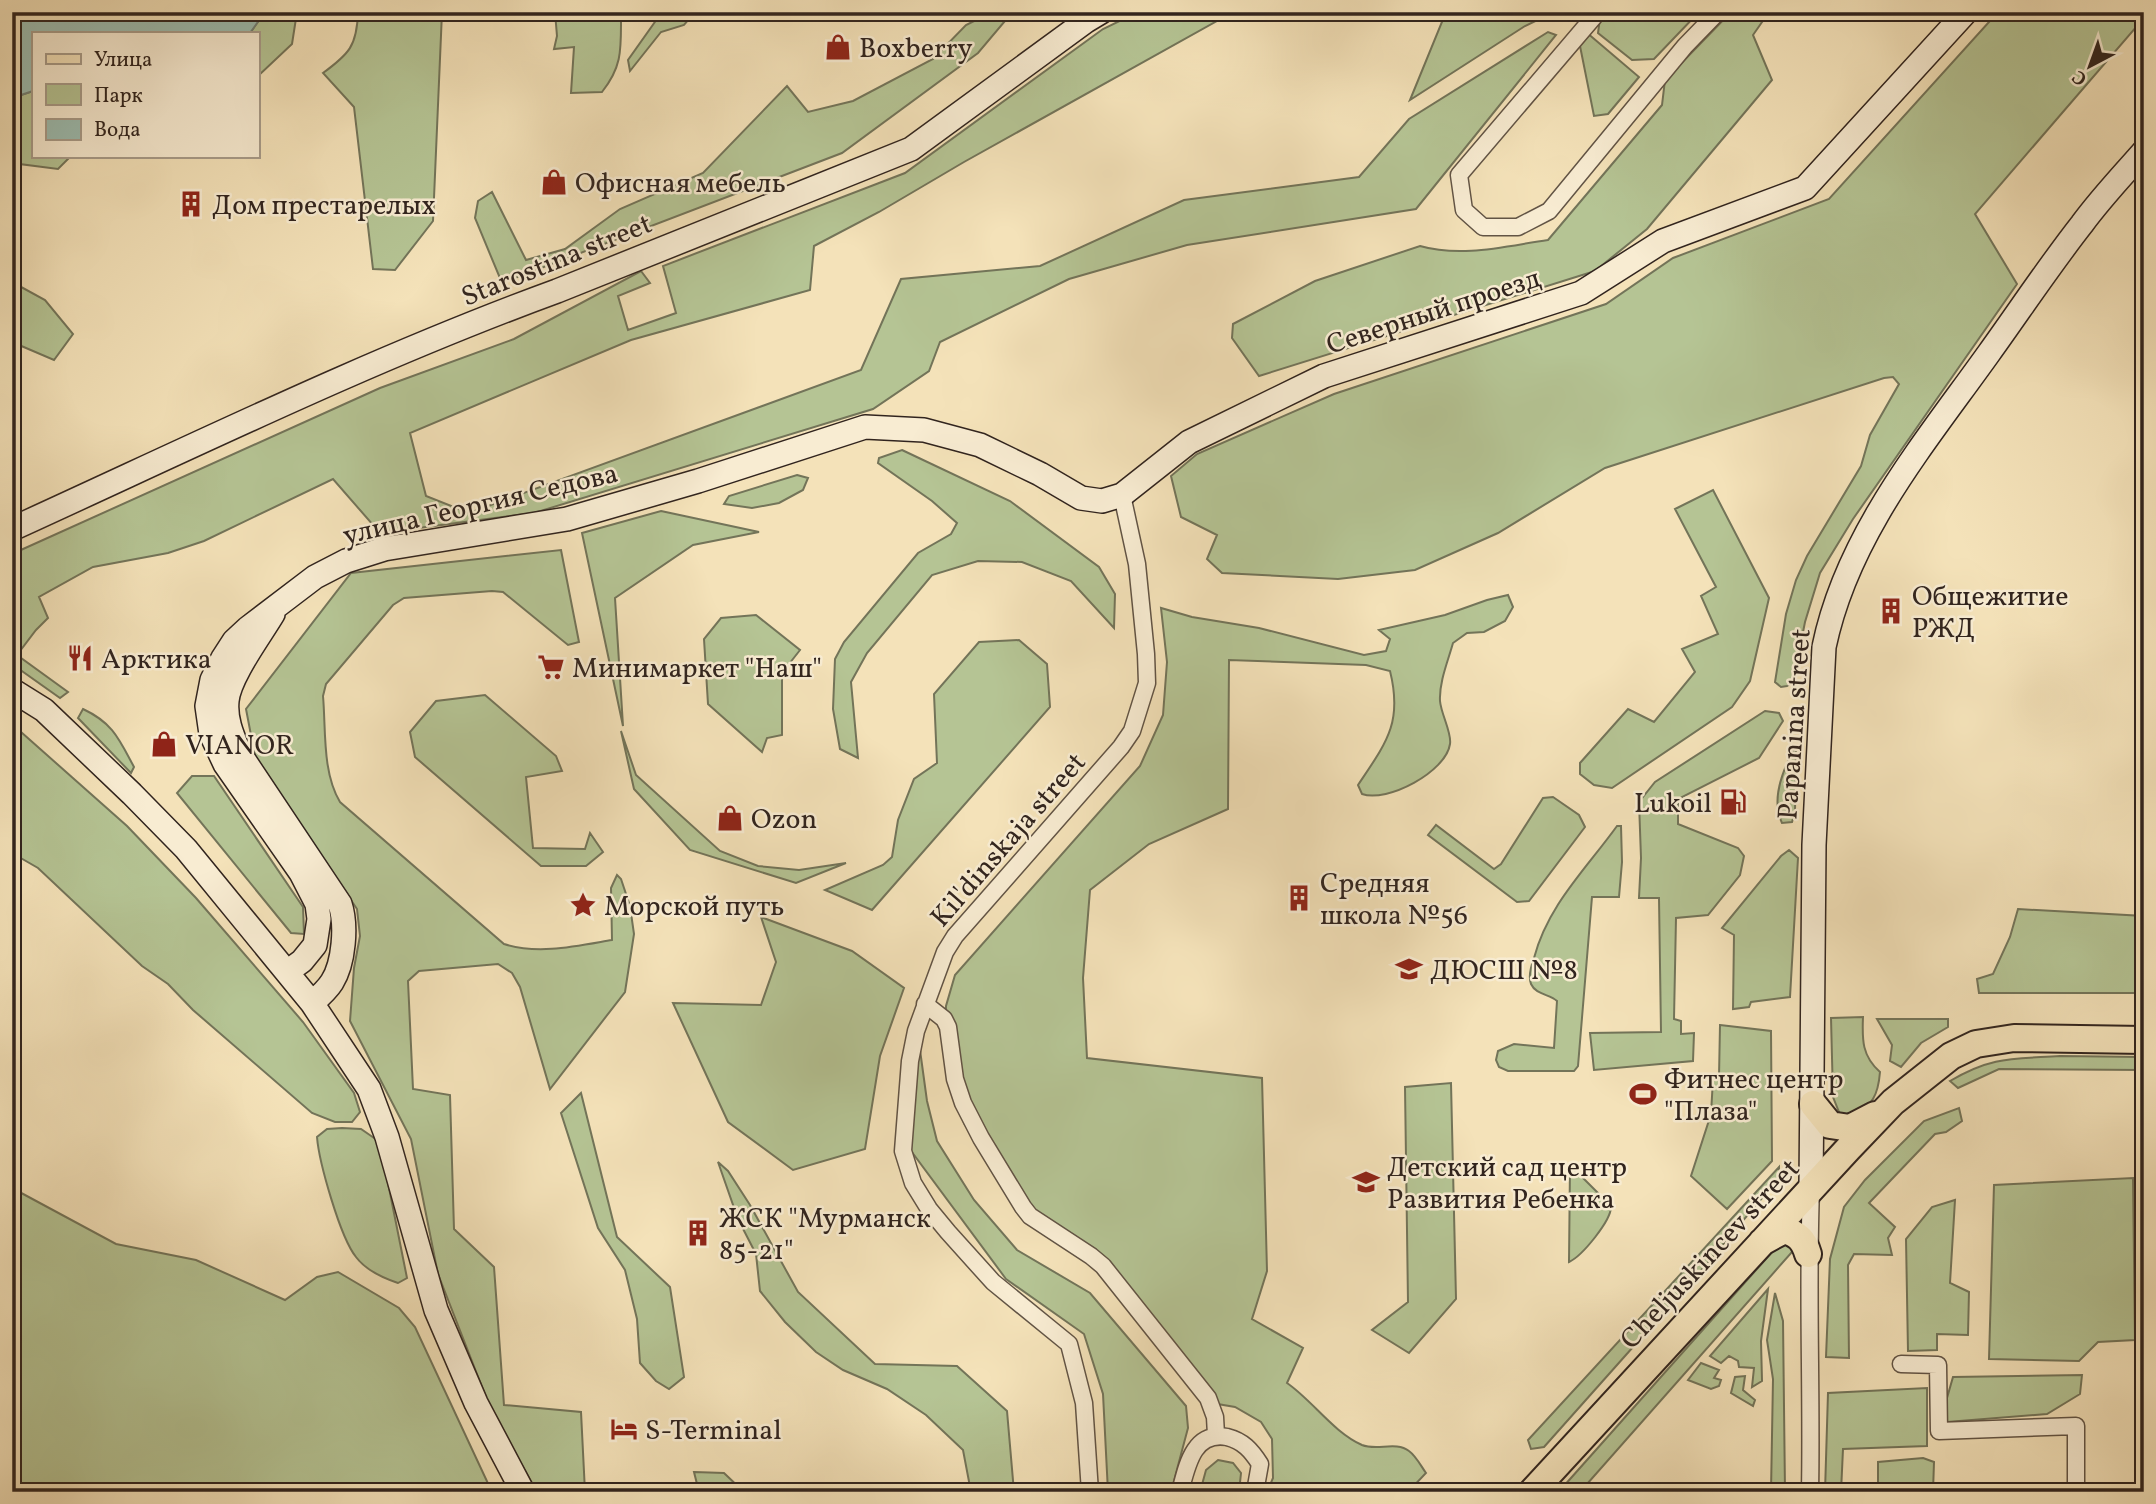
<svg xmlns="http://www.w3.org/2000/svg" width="2156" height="1504" viewBox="0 0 2156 1504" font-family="Vollkorn,serif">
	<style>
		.green { fill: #b5c494; stroke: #737459; stroke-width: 2 }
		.water { fill: #9cbdb1; stroke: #718076; stroke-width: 2 }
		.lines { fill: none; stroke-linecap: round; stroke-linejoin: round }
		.street-casing { stroke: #625445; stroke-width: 19 }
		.secondary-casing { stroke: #31241e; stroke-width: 26 }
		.primary-casing { stroke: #31241e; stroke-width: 30 }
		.street { stroke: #f8ecd2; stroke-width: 16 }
		.secondary { stroke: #f8ecd2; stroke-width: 23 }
		.primary { stroke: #f4e2b9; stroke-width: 26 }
		.labels { text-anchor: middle; stroke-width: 5; stroke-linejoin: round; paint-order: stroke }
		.poi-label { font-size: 28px; fill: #31241e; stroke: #f8ecd2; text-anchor: start }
		.street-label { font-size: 28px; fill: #31241e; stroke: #f8ecd2 }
	</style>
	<rect width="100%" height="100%" fill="#f4e2b9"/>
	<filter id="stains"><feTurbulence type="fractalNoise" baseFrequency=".00286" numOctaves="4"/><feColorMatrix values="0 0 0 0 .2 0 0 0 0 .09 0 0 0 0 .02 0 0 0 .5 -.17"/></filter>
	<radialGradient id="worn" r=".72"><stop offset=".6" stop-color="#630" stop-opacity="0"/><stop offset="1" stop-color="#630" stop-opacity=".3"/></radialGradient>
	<path class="green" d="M265,12H297L292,44L257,77V33H250Z
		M358,12H442L433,221L395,270L373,269L354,107L323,73C349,54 357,46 358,12Z
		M555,12H627L621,19C621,50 622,67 602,92L571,93L574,47L554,49L557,36Z
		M662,12H695L684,25L661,32L630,71L628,60Z
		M992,12H998L1005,21L978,53L842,153L502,283L475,218L478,201L492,192L526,260L565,249L620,209L703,173L787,86L808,112L853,101L933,59L966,25Z
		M1138,12H1233L964,162L879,212L814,246L810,290L631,340L410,433L426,496L469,513L861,370L901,279L1040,266L1184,200L1359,177L1409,119L1548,32L1556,35L1416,209L1187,245L1069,279L940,342L929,371L873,409L534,513L380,533L333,479L204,541L168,553L93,567L39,597L48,618L36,630L17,655L68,692L60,698L12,664V643L17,634H12V554L380,388L514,339L641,271L650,283L618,296L628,330L676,313L663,266L905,173L1103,29Z
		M1446,12H1554L1525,26L1410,100Z
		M1604,12H1699L1654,59L1632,60L1598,33L1600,18Z
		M1731,12H1769L1753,35L1772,80L1647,229L1595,271L1259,376L1232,338L1233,324L1315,281L1420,246C1462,258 1506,246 1548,240L1662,105L1665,80Z
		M1998,12H2144V18L1975,214L2017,284L1853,519L1820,573L1805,622L1793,682L1787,686L1781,687L1775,682L1786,614L1796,580L1807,556L1861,466L1870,435L1899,384L1893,377L1884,378L1605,468L1498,533L1415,570L1338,579L1222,573L1207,559L1217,535L1181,517L1171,476L1197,454L1334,394L1606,304L1673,258L1829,199Z
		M1586,32L1639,77L1608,114L1594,116L1579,41Z
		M33,91V156H71L58,169L12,163V98Z
		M12,282L45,300L73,334L54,360L12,342Z
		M902,450L1010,501L1099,567L1115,594L1114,628L1071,581L1022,562L978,561L932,575L867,653L851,682L858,758L840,749L833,709L835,659L844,642L918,553L951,534L957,523L932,501L878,463L879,458Z
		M797,475L808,478L803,490L779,503L752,508L724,504L729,496Z
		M1713,490L1769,598L1750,681L1732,707L1612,788L1594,785L1580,774V763L1628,709L1654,722L1695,672L1682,649L1718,634L1701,596L1716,587L1675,509Z
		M661,511L759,532L693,545L615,598L623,726L582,533Z
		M561,550L579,642L568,645L503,592L492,591L404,598L393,605L326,684L323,696C326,729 322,772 340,802L504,944C538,955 577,946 612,940L611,888L617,875L621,879L630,906L634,934L625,992L550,1089L520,987L512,973L498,964L419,971L408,981L413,1089L450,1095L454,1229L494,1267L504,1405L581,1412L585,1492H537L491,1410L438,1274L411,1139L350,1021L354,968L360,936L357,909L255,756L246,709L351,573Z
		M1508,595L1513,607L1505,621L1484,632L1467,633L1453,643C1448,661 1439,682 1440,701C1441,714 1452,733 1450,744C1446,772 1387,803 1362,794L1358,785C1386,743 1403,723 1390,671L1366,665L1229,660L1228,809L1149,844L1090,890L1083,978L1087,1058L1262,1078L1267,1271L1252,1319L1303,1348L1287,1383C1313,1401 1333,1432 1362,1445C1377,1451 1396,1441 1409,1451C1416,1456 1421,1466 1426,1473L1408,1492H1267L1273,1478L1272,1439L1261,1422L1235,1407L1206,1402L1113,1276L1036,1227L996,1173L964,1123L945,1042L946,1006L955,975L1140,766L1163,715L1167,662L1161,608L1192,617L1259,628L1364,655L1386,651L1390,639L1379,630L1445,615L1487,600Z
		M756,615L800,650L782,673V735L767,738L762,752L708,704L704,639L721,618Z
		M1019,640L1047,664L1050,707L872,910L825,890L883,865L892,857L898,820L914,779L937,763L934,694L979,642Z
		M485,695L556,756L562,771L526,777L533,848L585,849L590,833L603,852L586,866H541L415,757L410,732L436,701Z
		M83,709C113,723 119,739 134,767L131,773L78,718Z
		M1765,711L1779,713L1783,721L1759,758L1678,799V824L1738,848L1744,856L1740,875L1708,915L1676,918L1674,1019L1681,1021V1034L1694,1033L1693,1061L1594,1070L1590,1033L1661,1032L1659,898H1639L1641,858L1639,802L1655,782Z
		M12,724L127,826L196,898L303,1022L354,1093L360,1112L352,1122H335L312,1113L193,1010L168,984L142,966L38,868L12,853Z
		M621,731L636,775L720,851L758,866L799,870L846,863L796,883L690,850L634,789Z
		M1796,746L1795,812L1792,822L1782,823C1770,798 1784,767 1796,746Z
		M192,776H214L303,907L304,934L291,933L177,793Z
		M1553,797L1579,815L1585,827L1529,901L1517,902L1428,835L1436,825L1494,869L1501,864L1543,798Z
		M1617,826H1621L1622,862L1619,897H1592L1578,1066L1574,1071H1508L1499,1067L1496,1060L1498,1051L1514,1044L1554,1048L1557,1001C1550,994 1536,995 1531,984C1528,976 1531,966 1534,958C1548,905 1586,869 1617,826Z
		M1789,850L1798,858L1790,997L1751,1002L1749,1007L1733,1009L1734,935L1722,928L1781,856Z
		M2018,909L2144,916V993H1979L1977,979L1993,974L2010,937Z
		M761,917L852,951L904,988L880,1056L865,1149L793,1170L728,1122L673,1003L761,1005L776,962Z
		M1863,1017C1862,1040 1862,1056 1880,1072C1878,1097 1872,1104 1853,1118L1841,1117L1833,1097L1831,1018Z
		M1877,1019H1948V1027L1921,1043L1901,1067L1890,1061L1892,1045Z
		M1720,1025L1771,1031L1772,1161L1727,1209L1691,1176L1711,1114L1713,1079L1719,1077Z
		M920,1050L927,1101L937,1141L974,1200L1017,1250L1090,1293L1186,1406L1188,1428L1171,1492H1108L1103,1394L1084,1334L1006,1279L903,1140Z
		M2060,1056L2144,1057V1070L1999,1069L1958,1088L1950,1081C1992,1056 2013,1059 2060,1056Z
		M1451,1083L1456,1299L1409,1353L1372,1330L1408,1302L1405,1087Z
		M581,1093L617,1237L670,1287L684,1377L669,1389L656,1381L640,1363L637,1319L625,1270L598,1228L561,1113Z
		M1959,1108L1962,1121L1946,1132L1935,1134L1869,1203L1895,1227L1888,1238L1892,1255L1854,1254L1848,1265L1849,1358L1826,1357L1830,1259L1844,1207L1865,1180L1924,1121Z
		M342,1128L361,1129L377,1140L387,1178L407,1278L398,1283C383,1278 365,1269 356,1257C340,1237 319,1162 317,1137L327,1129Z
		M718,1162L728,1171L750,1205L798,1292L875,1364L957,1366L1007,1411L1014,1492H971L963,1450L926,1415L887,1389L843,1370L816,1352L785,1322L760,1291L756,1254L738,1219Z
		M1570,1165L1611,1206C1612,1220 1582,1256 1569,1262Z
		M1779,1167V1178L1698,1274L1544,1447L1531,1449L1528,1440Z
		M2133,1178L2135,1340L2098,1342L2079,1361L1989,1359L1994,1185Z
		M12,1188L116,1244L196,1260L285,1300L317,1277L338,1272L399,1308L415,1327L492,1492H12Z
		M1955,1200L1950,1283L1969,1292L1968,1335L1937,1334V1350L1908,1351L1906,1239L1932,1207Z
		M1781,1242H1789L1792,1252L1580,1492H1563V1487Z
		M1768,1289L1761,1341L1762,1381L1752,1387L1754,1368L1739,1367L1738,1361L1729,1356L1721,1363L1710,1356Z
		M1775,1293L1783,1321L1785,1492H1771L1773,1379L1767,1340Z
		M1701,1363L1719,1370L1714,1378L1721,1380L1719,1386L1711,1389L1688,1380Z
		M2082,1375L2080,1394L2047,1414L1947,1422V1398L1953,1377Z
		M1745,1376L1743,1390L1755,1400L1753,1406L1731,1393L1735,1377Z
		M1927,1388V1446L1843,1449L1841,1492H1825L1828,1393Z
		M1923,1458L1934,1462L1933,1492H1878V1462Z
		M1218,1460L1233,1463L1241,1473L1239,1492H1200L1206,1470Z
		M694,1472L724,1473L744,1492H699Z"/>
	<path class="water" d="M12,12H265L250,33H33V91L12,98Z"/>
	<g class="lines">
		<g class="street-casing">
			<path id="street" d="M1598,12L1459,175L1464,210L1483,227H1518L1549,211L1685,46L1718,12
				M925,1004L944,1019L948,1027L955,1079L963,1103L981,1138L1023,1207L1030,1216L1091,1256L1103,1266L1208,1398L1215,1417L1216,1435
				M1901,1364L1938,1365L1939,1431L2076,1426V1492
				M1090,1492L1084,1403L1069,1344L993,1282L948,1232L929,1209L913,1183L903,1151L910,1061L916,1031L945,952L955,936L1121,747L1132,731L1147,683L1146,654L1137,564L1122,495
				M1180,1492C1187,1466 1193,1431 1227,1437C1243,1441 1251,1450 1260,1464L1255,1492
				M1810,1492C1812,1391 1807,1290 1811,1190"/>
		</g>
		<g class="secondary-casing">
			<path id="secondary" d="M12,529C192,447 371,359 557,291L911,149L1086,21L1101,12
				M273,614C260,636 229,677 227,701C225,720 233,737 240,754L340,904C347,925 344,963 332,982C327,990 319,997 312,1003
				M12,690L44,710L132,794L186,849L312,1003L369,1089L387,1137L436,1310L476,1403L523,1492
				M287,972L302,961L315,945L319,919L317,904L301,873L225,764L211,734L207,706L212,680L223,658L234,641L248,628L315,577L346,561L384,549L567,519L698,481L865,427L924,430L980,445L1040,474L1081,498L1102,501L1122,495L1189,442L1324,376L1581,293L1663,241L1805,188L1966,12
				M1811,1189L1814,845L1824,647C1847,535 1924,444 1989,353C2020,310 2049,266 2082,224C2101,198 2123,175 2144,151"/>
		</g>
		<g class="primary-casing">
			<path id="primary" d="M1813,1104L1830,1125L1850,1128L1875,1115
				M1762,1242L1784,1230C1798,1234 1804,1240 1808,1254
				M1532,1492L1848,1149L1893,1102L1951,1056L1976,1044L2014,1038L2144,1040"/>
		</g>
		<use href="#street" class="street"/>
		<use href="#secondary" class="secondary"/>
		<use href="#primary" class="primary"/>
	</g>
	<defs>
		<g id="shop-bare" transform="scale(2.1)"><path d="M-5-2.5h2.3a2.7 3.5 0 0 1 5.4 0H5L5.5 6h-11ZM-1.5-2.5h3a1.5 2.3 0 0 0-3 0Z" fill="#8f2418" stroke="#f8ecd2" stroke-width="2.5" paint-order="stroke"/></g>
		<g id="building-bare" transform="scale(2.1)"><path d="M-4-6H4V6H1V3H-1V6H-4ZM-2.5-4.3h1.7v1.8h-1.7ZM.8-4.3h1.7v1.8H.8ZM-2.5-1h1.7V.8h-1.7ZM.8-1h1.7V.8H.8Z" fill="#8f2418" stroke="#f8ecd2" stroke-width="2.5" paint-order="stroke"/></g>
		<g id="restaurant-bare" transform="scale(2.1)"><path d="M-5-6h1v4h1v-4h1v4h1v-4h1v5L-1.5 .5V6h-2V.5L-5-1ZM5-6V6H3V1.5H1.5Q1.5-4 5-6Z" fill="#8f2418" stroke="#f8ecd2" stroke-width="2.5" paint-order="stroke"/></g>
		<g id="supermarket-bare" transform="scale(2.1)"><path d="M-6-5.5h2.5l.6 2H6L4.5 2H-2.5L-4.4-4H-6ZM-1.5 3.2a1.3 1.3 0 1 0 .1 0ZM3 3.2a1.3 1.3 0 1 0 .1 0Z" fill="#8f2418" stroke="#f8ecd2" stroke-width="2.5" paint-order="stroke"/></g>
		<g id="fuel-bare" transform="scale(2.1)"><path d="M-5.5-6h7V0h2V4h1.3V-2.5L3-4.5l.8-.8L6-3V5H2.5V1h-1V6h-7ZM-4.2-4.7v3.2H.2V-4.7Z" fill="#8f2418" stroke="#f8ecd2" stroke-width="2.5" paint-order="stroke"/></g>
		<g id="sight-bare" transform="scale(2.1)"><path d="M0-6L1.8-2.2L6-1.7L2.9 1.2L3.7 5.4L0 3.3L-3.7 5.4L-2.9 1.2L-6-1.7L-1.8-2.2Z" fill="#8f2418" stroke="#f8ecd2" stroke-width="2.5" paint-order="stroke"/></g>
		<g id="school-bare" transform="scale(2.1)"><path d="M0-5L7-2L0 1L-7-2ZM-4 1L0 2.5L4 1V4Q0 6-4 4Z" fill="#8f2418" stroke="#f8ecd2" stroke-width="2.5" paint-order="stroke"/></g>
		<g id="stadium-bare" transform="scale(2.1)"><path d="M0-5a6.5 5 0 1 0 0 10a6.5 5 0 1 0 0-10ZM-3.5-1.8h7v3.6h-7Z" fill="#8f2418" stroke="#f8ecd2" stroke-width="2.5" paint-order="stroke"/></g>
		<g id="hotel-bare" transform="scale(2.1)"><path d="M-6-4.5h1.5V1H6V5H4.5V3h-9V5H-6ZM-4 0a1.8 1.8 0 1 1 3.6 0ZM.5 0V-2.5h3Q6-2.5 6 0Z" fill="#8f2418" stroke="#f8ecd2" stroke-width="2.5" paint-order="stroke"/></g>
	</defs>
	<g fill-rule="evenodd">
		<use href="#shop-bare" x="838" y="47"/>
		<use href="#shop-bare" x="554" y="182"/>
		<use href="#building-bare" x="191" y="204"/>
		<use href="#building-bare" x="1891" y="611"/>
		<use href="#restaurant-bare" x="80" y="658"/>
		<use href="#supermarket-bare" x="551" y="667"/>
		<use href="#shop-bare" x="164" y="744"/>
		<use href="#fuel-bare" x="1733" y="802"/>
		<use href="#shop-bare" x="730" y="818"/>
		<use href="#building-bare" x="1299" y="898"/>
		<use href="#sight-bare" x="583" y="905"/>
		<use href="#school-bare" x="1409" y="969"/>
		<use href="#stadium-bare" x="1643" y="1094"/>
		<use href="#school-bare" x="1366" y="1182"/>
		<use href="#building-bare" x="698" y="1233"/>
		<use href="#hotel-bare" x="624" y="1429"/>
	</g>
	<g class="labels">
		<g class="poi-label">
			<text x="859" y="57">Boxberry</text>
			<text x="575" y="192">Офисная мебель</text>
			<text x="212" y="214">Дом престарелых</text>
			<text x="1912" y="605">Общежитие<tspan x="1912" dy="32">РЖД</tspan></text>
			<text x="101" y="668">Арктика</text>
			<text x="572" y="677">Минимаркет "Наш"</text>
			<text x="185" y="754">VIANOR</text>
			<text x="1712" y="812" text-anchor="end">Lukoil</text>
			<text x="751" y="828">Ozon</text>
			<text x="1320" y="892">Средняя<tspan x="1320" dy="32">школа №56</tspan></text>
			<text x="604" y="915">Морской путь</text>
			<text x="1430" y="979">ДЮСШ №8</text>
			<text x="1664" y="1088">Фитнес центр<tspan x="1664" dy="32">"Плаза"</tspan></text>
			<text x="1387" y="1176">Детский сад центр<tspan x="1387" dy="32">Развития Ребенка</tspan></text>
			<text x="719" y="1227">ЖСК "Мурманск<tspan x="719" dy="32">85-21"</tspan></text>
			<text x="645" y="1439">S-Terminal</text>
		</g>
		<g class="street-label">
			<text transform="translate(556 259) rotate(-22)" y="10">Starostina street</text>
			<text transform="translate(1433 310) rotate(-18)" y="10">Северный проезд</text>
			<text transform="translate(480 503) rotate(-13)" y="10">улица Георгия Седова</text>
			<text transform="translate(1793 724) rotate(-86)" y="10">Papanina street</text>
			<text transform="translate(1007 839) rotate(-49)" y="10">Kil'dinskaja street</text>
			<text transform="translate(1709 1253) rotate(-47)" y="10">Cheljuskincev street</text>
		</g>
	</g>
	<rect width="2156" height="1504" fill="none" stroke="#f4e2b9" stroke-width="42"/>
	<rect x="14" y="14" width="2128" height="1476" fill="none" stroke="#31241e" stroke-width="3.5"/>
	<rect x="21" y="21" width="2114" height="1462" fill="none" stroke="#31241e" stroke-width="2"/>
	<rect x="32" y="32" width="228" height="126" fill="#f8ecd2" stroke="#a89c8a" stroke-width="2"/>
	<rect x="46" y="54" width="35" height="10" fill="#f4e2b9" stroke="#a89c8a" stroke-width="2"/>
	<text x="94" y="66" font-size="21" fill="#31241e">Улица</text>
	<rect x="46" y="84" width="35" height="21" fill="#b5c494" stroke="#a89c8a" stroke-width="2"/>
	<text x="94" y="102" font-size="21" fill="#31241e">Парк</text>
	<rect x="46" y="119" width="35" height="21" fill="#9cbdb1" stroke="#a89c8a" stroke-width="2"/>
	<text x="94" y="136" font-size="21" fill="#31241e">Вода</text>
	<g transform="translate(2090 66) rotate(221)" stroke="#f8ecd2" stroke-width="5" paint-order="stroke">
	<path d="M0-5L12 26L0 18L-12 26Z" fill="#31241e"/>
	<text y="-10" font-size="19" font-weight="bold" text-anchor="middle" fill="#31241e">С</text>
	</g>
	<rect width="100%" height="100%" filter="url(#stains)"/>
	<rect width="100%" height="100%" fill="url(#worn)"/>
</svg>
